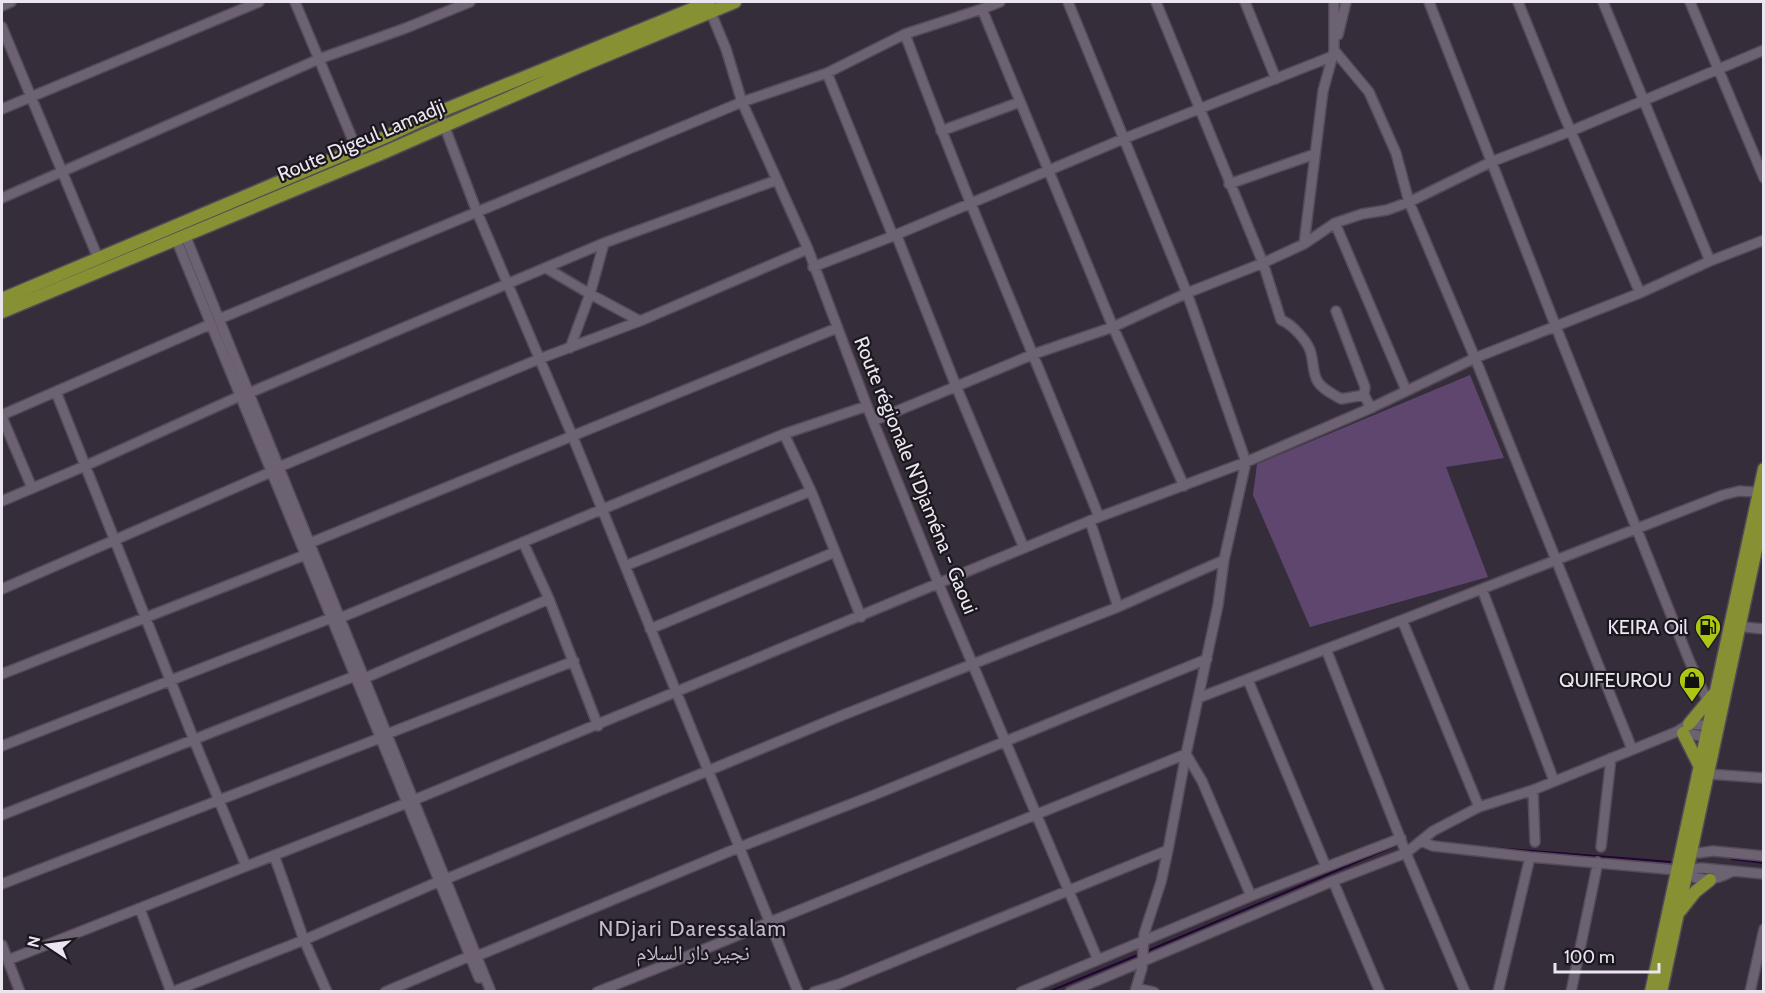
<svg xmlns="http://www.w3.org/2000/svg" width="1765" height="993" viewBox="0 0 1765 993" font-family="Cabin,'Noto Naskh Arabic',sans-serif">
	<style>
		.green { fill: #5f466e }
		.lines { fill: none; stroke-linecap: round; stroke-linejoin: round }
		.stream { stroke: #250235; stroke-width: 2 }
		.minor-casing { stroke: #534b57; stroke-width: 12 }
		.major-casing { stroke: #534b57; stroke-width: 15 }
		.minor { stroke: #6c6272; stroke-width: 9 }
		.major { stroke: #879134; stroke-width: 12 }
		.labels { text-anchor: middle; stroke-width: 4.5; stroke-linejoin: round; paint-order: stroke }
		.street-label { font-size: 20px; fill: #ebe5ef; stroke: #1b171e }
		.poi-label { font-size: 20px; fill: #ebe5ef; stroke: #1b171e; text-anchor: end }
		.neighbourhood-label { font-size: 21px; letter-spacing: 1.5px; fill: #c6bacd; stroke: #1b171e }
	</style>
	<rect width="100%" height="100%" fill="#362d3b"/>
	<path class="green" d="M1470,375L1504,458L1446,467L1488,577L1310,627L1253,495L1257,464Z"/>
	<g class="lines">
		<path class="stream" d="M1481,847L1672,862
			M1732,859L1764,863
			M1145,952L1399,844
			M1048,992L1140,954"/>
		<g class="minor-casing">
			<path id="minor" d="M295,2L362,162
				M1068,2L1187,293L1246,462L1224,560L1218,605L1186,754L1168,850L1161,882L1144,934L1142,968L1135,992
				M1156,2L1263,263L1281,320C1292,324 1306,340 1310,350C1314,361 1312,373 1318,382C1323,390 1333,394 1341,399L1364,395
				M1245,2L1276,79
				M1334,2V50L1369,92L1396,153L1409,202L1475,358L1632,749
				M1429,2L1556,327L1689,660L1708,702
				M1518,2L1563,113L1640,293
				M1603,2L1710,261
				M1690,2L1764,178
				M2,6L11,2
				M709,8L726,49L742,102L808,249L867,406L939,585L1098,960
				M982,9L1113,327L1184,486
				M2,27L98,258
				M905,34C965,197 1035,356 1099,517
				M1338,35L1346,2
				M827,73L893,236
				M2,109L259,2
				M439,112L477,212L572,435L798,992
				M941,131L1020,102
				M1229,184L1315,154
				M2,198L319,59L406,28L470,2
				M1335,223L1406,390
				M896,234L956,386L1024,548
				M185,235L491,992
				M176,239L479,978
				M1304,244L1323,91L1334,51
				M813,267L893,236L1123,139L1333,56
				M546,268L590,294L640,321
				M1336,311L1365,387L1364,395L1371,408
				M219,319L742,102L827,73L905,34L982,9L1000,2
				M570,348L590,294L604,243
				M56,392L194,740L246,866
				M249,393L604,243L777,180
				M2,415L211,324
				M2,417L32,488
				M873,421L1034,354L1113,327L1187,293L1263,263L1304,244L1335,223L1362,214L1387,210L1409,202L1491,162L1571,131L1764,50
				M279,467L539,359L640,321L808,249
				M2,501L85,466L240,396
				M1090,521L1118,607
				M523,542L549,599L598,726
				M310,543C486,472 661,399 837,328
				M625,566L811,491
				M2,589L271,472
				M1482,589L1554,781
				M861,617L811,491L784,434L867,406
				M340,618L784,434
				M1402,620L1479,807
				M1733,626L1764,629
				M650,629L835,552
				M1326,649L1406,853L1465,992
				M2,674L305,555
				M365,678L549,599
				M1248,680L1326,867
				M1198,698L1402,620L1723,495L1739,491L1758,492
				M1679,732L1712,738
				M387,734L574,661
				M2,746L331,618
				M1708,774L1764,778
				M1533,790L1535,842
				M414,800L1099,517L1246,462L1371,408L1475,358L1640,293L1710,261L1764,240
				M2,815L355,676
				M1421,841L1433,846L1530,857L1677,870L1702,868L1764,874
				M1601,847L1611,758
				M1690,854L1713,851L1764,856
				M274,855L304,940L327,992
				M1682,872C1700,882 1714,881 1731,872
				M446,879L843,715L1118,607L1224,560
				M1333,881L1380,992
				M2,884L380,738
				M140,909L171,992
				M2,945L20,992
				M477,956L740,847L874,795L1207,659
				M8,960L407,803
				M1136,988L1154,992
				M172,992L304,940L440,881
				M385,992L470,956
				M597,992L683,958L770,922L1186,754L1202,781L1251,896
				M814,992L839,984L1168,850
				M1021,992L1251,896L1401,838
				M1070,992L1333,881L1406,853L1433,831L1479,807L1533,790L1676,732L1689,724L1712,726
				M1498,992L1530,857
				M1571,992L1598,862
				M1750,992L1764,929"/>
		</g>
		<g class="major-casing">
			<path id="major" d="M2,299L383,138L439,112L709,2
				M2,312L383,153L579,67L735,2
				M1689,724L1713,695
				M1683,733L1699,765
				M1680,911L1695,892L1710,880
				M1651,992L1764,469
				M1661,992L1764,512"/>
		</g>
		<use href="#minor" class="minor"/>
		<use href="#major" class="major"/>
	</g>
	<defs>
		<g id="fuel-pin" transform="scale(1.35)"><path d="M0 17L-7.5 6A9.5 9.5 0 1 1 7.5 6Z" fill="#acc612" stroke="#1b171e"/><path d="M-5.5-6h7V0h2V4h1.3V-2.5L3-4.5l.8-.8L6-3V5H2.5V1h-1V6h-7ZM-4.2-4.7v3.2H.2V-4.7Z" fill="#111"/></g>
		<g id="shop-pin" transform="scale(1.35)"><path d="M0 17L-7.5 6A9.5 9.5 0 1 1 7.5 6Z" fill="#acc612" stroke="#1b171e"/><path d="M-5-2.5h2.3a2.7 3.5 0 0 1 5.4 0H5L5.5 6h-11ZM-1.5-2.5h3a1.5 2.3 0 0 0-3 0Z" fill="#111"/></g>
	</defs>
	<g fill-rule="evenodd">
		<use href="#fuel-pin" x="1708" y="627"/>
		<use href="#shop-pin" x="1692" y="680"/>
	</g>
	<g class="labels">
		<g class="street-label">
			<text transform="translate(361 140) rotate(-23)" y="7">Route Digeul Lamadji</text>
			<text transform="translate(916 475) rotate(68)" y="7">Route régionale N'Djaména - Gaoui</text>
		</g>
		<g class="poi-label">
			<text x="1688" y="634">KEIRA Oil</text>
			<text x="1672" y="687">QUIFEUROU</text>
		</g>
		<g class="neighbourhood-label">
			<text x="693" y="936">NDjari Daressalam<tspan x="693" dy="24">نجير دار السلام</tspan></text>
		</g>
	</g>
	<rect width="1765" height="993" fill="none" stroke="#ebe5ef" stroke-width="6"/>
	<g transform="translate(48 945) rotate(283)" stroke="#1b171e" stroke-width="4.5" paint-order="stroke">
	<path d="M0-4.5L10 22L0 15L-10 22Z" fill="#ebe5ef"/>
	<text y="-9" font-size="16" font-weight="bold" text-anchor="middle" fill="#ebe5ef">N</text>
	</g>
	<path d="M1555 963v9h104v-9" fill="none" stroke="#ebe5ef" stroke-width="3"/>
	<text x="1564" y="963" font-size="18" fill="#ebe5ef" stroke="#1b171e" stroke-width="4.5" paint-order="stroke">100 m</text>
</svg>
